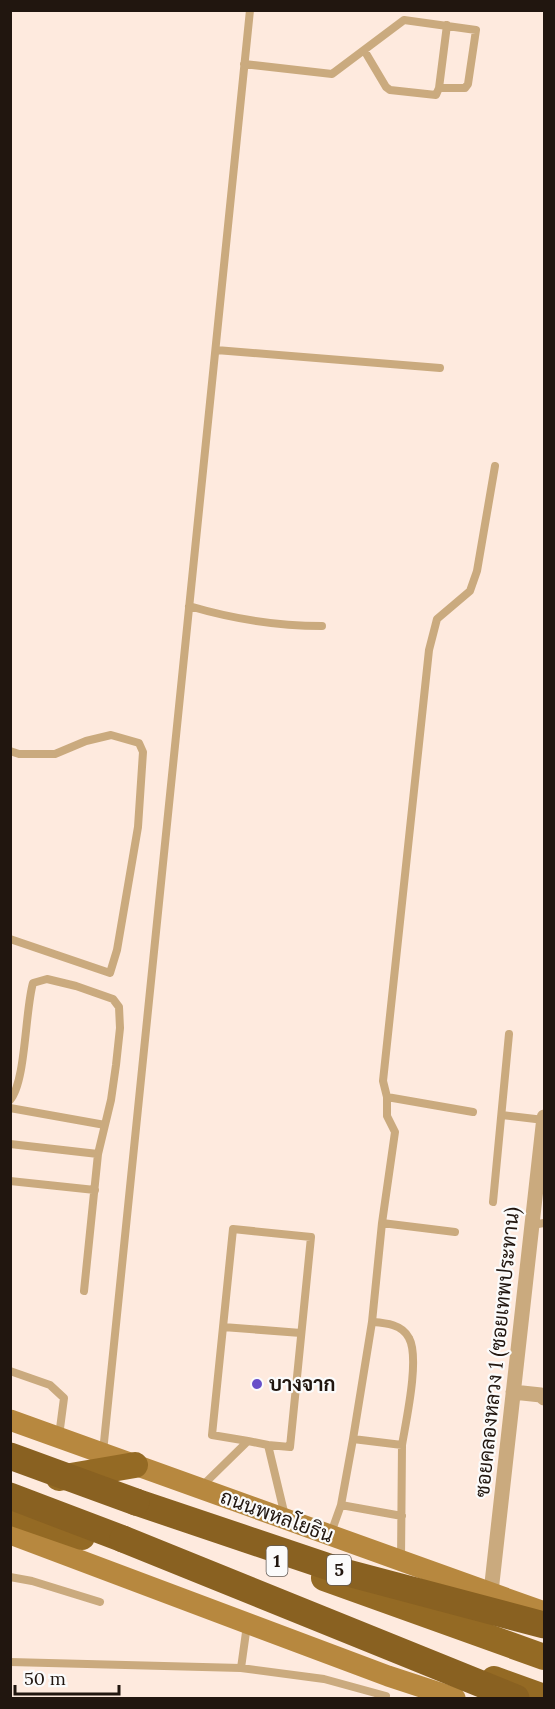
<svg xmlns="http://www.w3.org/2000/svg" width="555" height="1709" viewBox="0 0 555 1709" font-family="Lora,Sarabun,serif">
	<style>
		.lines { fill: none; stroke-linecap: round; stroke-linejoin: round }
		.service { stroke: #caaa7e; stroke-width: 8 }
		.minor { stroke: #caaa7e; stroke-width: 15 }
		.secondary { stroke: #b7883f; stroke-width: 21 }
		.trunk { stroke: #946a24; stroke-width: 26 }
		.motorway { stroke: #896121; stroke-width: 27 }
		.motorway-bridge { stroke: #896121; stroke-width: 27 }
		.poi-dot { fill: #6750c9; stroke: #fbfbfb; stroke-width: 2 }
		.labels { text-anchor: middle; stroke-width: 4.5; stroke-linejoin: round; paint-order: stroke }
		.shield { fill: #fbfbfb; stroke: #625b56; stroke-width: 1.5 }
		.shield-label { font-size: 18px; font-weight: bold; fill: #21160f }
		.street-label { font-size: 20px; fill: #21160f; stroke: #fbfbfb }
		.poi-label { font-size: 20px; font-weight: bold; fill: #21160f; stroke: #fbfbfb; text-anchor: start }
	</style>
	<rect width="100%" height="100%" fill="#feeade"/>
	<g class="lines">
		<path class="service" d="M364,50L386,87L390,90L436,95L439,88L447,25
			M244,64L332,74L404,20L476,30L468,84L465,88H439
			M216,350L440,368
			M189,606C233,619 276,626 322,626
			M10,751L19,754H55L86,741L111,735L139,743L143,752L138,827L117,950L110,973L10,939
			M387,1097L473,1112
			M10,1100C26,1082 25,1010 33,983L47,979L76,986L113,999L119,1007L120,1028L116,1065L111,1100L98,1154L84,1291
			M10,1108L105,1125
			M502,1115L544,1120
			M10,1144L98,1154
			M10,1181L95,1190
			M493,1202L509,1034
			M382,1223L455,1232
			M532,1225L544,1223
			M372,1322L382,1223L395,1132L387,1116V1097L383,1081L429,650L437,619L470,591L477,571L495,466
			M223,1327L301,1333
			M10,1371L50,1385L64,1398L59,1436
			M353,1439L372,1322C385,1323 402,1324 409,1338C420,1358 406,1421 402,1445
			M248,1441L212,1435L233,1229L311,1237L290,1447L268,1445
			M103,1452L250,10
			M201,1487L248,1441L268,1445L285,1516
			M341,1505L402,1516
			M331,1533L341,1505L353,1439L402,1445L401,1560
			M10,1577L32,1581L100,1602
			M10,1662L241,1668L324,1679L386,1696
			M241,1668L247,1625"/>
		<path class="minor" d="M513,1392L541,1395L544,1398
			M491,1592L544,1117"/>
		<path class="secondary" d="M10,1420L544,1612
			M10,1534L388,1676L455,1698"/>
		<path class="trunk" d="M59,1478L135,1465
			M10,1512L82,1537
			M324,1578L544,1657
			M494,1679L544,1697"/>
		<path class="motorway" d="M10,1496L123,1539
			M136,1502L344,1572L544,1625"/>
		<path class="motorway-bridge" d="M10,1456L136,1502
			M123,1539L516,1698"/>
	</g>
	<circle class="poi-dot" cx="257" cy="1384" r="6"/>
	<g class="labels">
		<g class="shield">
			<rect x="266.5" y="1546" width="21" height="30" rx="4.5"/>
			<rect x="327" y="1555" width="24" height="30" rx="4.5"/>
		</g>
		<g class="shield-label">
			<text x="277" y="1567">1</text>
			<text x="339" y="1576">5</text>
		</g>
		<g class="street-label">
			<text transform="translate(497 1352) rotate(-84)" y="7">ซอยคลองหลวง 1 (ซอยเทพประทาน)</text>
			<text transform="translate(277 1516) rotate(20)" y="7">ถนนพหลโยธิน</text>
		</g>
		<g class="poi-label">
			<text x="269" y="1391">บางจาก</text>
		</g>
	</g>
	<rect width="555" height="1709" fill="none" stroke="#21160f" stroke-width="24"/>
	<path d="M15 1685v9h104v-9" fill="none" stroke="#21160f" stroke-width="3"/>
	<text x="24" y="1685" font-size="18" fill="#21160f" stroke="#fbfbfb" stroke-width="4.5" paint-order="stroke">50 m</text>
</svg>
